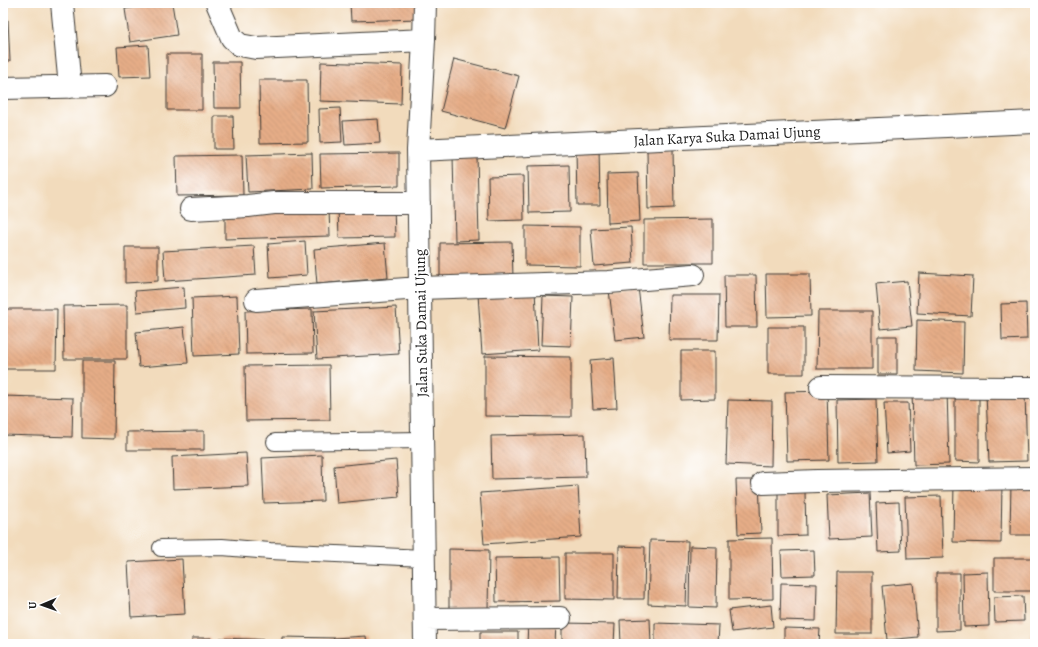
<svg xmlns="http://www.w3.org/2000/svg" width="1038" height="647" viewBox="0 0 1038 647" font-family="Alegreya,serif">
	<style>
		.building { fill: url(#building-back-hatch) }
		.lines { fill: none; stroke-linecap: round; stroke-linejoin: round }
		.lane-casing { stroke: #3c3934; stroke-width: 18 }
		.street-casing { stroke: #3c3934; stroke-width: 24 }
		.lane { stroke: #fff; stroke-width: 16 }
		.street { stroke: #fff; stroke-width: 22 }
		.labels { text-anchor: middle; stroke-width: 3; stroke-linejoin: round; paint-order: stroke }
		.street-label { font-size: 15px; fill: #1c1c1c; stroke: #fff }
	</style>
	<defs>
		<pattern id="building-back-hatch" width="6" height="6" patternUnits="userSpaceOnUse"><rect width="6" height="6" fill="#e6ad87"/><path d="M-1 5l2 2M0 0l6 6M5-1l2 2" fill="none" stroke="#c59474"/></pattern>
	</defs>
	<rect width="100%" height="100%" fill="#fff"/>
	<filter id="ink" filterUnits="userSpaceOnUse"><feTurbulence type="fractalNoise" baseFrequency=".025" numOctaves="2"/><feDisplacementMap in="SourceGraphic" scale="8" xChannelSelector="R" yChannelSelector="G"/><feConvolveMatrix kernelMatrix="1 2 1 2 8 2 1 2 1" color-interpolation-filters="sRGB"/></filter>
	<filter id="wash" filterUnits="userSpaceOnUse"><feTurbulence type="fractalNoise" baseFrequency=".012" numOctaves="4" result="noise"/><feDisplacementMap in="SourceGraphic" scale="16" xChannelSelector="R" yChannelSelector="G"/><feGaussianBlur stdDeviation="0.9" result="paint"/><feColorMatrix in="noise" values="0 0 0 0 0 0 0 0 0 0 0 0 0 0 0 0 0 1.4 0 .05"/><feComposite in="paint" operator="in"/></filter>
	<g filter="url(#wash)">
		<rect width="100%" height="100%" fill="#f2dbbc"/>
		<g id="blocks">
			<path class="building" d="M165,3H172L177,35L130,42L125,9Z
				M350,3H418V19L351,21Z
				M8,20L10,61H3V21Z
				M148,45L150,76L119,77L117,47Z
				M167,54H202V110H167Z
				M454,59L519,76L505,128L441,111Z
				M213,62H240L241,108H214Z
				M321,62L402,65L401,104L320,101Z
				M259,80H307L308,142L260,143Z
				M340,108L342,142L320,143L319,109Z
				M214,116H233L234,149H214Z
				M378,119L380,143L345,145L343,121Z
				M599,146L600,205H577L576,147Z
				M647,149H673L674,208L648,209Z
				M312,153L313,189L248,192L246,155Z
				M399,153V186L321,188L320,154Z
				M242,155L243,195L177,196L176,156Z
				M477,155L479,240L455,241L453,156Z
				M569,165L570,212L529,213L528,166Z
				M638,173L640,221L608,223L607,174Z
				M523,176L524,220L489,221L488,177Z
				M394,206L395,237L339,238L338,207Z
				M329,210L330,236L225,239V213Z
				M713,219V263H644V220Z
				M525,226L580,227V266L525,265Z
				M631,227L633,263L594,266L591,229Z
				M305,241L307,275L270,278L268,244Z
				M512,242L513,278L440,279V243Z
				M385,243L388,278L317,284L314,249Z
				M254,246L256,275L165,281L163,251Z
				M125,247H158V281L125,283Z
				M919,273L973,276L971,316L917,313Z
				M766,274H810L811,316L767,317Z
				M724,275H756L757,327H725Z
				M1033,275H1035V363H1033Z
				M907,281L912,326L880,329L876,284Z
				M184,287L185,308L137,312L135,291Z
				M638,287L644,337L615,340L609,290Z
				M535,290L538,350L482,354L478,294Z
				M670,295H719L718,340H669Z
				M237,296L239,354L194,356L192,298Z
				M543,296L573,297L571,346L541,345Z
				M1026,303L1027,339L1002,340L1001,304Z
				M127,305V359H64L63,306Z
				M396,307L399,354L317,359L314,311Z
				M4,309H57L56,369H4Z
				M312,309L313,353L246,354L245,311Z
				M818,311H872V369H817Z
				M917,320L964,322L963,373L916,371Z
				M184,327L188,363L139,367L136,332Z
				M768,327H804V374H768Z
				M878,336H897V374H878Z
				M681,351H715V399L681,400Z
				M485,356L571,357V417L485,416Z
				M614,358L617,408L593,409L590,360Z
				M82,361H115L114,439L82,438Z
				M329,365L330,420L246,421L245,366Z
				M947,390L949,464L914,465L912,391Z
				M827,391L829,460L787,461L785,392Z
				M955,391H979V462L955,461Z
				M1025,393L1027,461L989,462L986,394Z
				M3,396L73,398L72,437L3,435Z
				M876,399L878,461L838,462L837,400Z
				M728,400L772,401L771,466L726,464Z
				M884,403H908L910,451L887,453Z
				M204,431V450H127V432Z
				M585,434L586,477L492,479L491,436Z
				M246,453L248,486L173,489L172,457Z
				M322,455L323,501L264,503L262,458Z
				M396,460L399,497L337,503L334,466Z
				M736,480H759L761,533L738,534Z
				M954,482L1002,483L1001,543L953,542Z
				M1011,483H1035V535H1010Z
				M578,486L581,537L484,544L480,493Z
				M805,492L806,535L778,536V493Z
				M870,493L872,537L829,539L827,495Z
				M941,496L943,558L907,559L905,497Z
				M899,502L901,551L878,552L876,503Z
				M772,538L773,599L729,600V539Z
				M650,540L688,541L686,606L648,604Z
				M619,546L645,547L644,599H618Z
				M690,546L717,547L716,608L689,607Z
				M449,549L489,550L488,610H449Z
				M814,550L815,575L782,576L781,551Z
				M565,553H614V600L565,599Z
				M559,557L560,601L496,602L495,558Z
				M994,558H1033V591H994Z
				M182,559L185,614L131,617L128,562Z
				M837,572H872V634H836Z
				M988,572L989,626L964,627L963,573Z
				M936,573H960V630L936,631Z
				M781,583L817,584L816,621L780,620Z
				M913,583L918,637L887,640L882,586Z
				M1023,596L1024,621L995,622L994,597Z
				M771,605L773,627L732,632L729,610Z
				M650,619L651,644H621L620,620Z
				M1034,619H1035V640H1031Z
				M528,623L556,624L555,644H527Z
				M562,623L615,624L614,644H562Z
				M655,623L719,625L718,644H655Z
				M784,628L820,629L819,644H784Z
				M480,632H518V644H480Z
				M366,636L367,644H335L334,638Z
				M282,637L334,638V644H282Z
				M192,638H211L212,644H192Z
				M220,638L275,640L274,644H220Z
				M835,641L885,642V644H835Z"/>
		</g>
	</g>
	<g filter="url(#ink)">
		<use href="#blocks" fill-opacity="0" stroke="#3c3934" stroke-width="1"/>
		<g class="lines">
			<g class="lane-casing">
				<path id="lane" d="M275,442L423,440
					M161,548L222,547L270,551L424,558"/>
			</g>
			<g class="street-casing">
				<path id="street" d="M62,3L70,87
					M217,3L232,38L240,45L256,48L424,40
					M425,3L424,40L418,150L425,644
					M3,88L105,86
					M418,150L1035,122
					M191,209L248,206L274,203H419
					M256,300L420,288L609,282L693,275
					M821,387L1035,388
					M763,483L817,481L1035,478
					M425,619L560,618"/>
			</g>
			<use href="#lane" class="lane"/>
			<use href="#street" class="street"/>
		</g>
	</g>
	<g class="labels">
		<g class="street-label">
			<text transform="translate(727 136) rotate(-3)" y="5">Jalan Karya Suka Damai Ujung</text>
			<text transform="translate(421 323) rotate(-91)" y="5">Jalan Suka Damai Ujung</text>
		</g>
	</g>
	<rect width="1038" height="647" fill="none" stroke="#fff" stroke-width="16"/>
	<g transform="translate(42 605) rotate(268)" stroke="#ffffff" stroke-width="3" paint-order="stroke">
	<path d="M0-3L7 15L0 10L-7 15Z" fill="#1c1c1c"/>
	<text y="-6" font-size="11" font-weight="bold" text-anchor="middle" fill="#1c1c1c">U</text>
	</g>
</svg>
